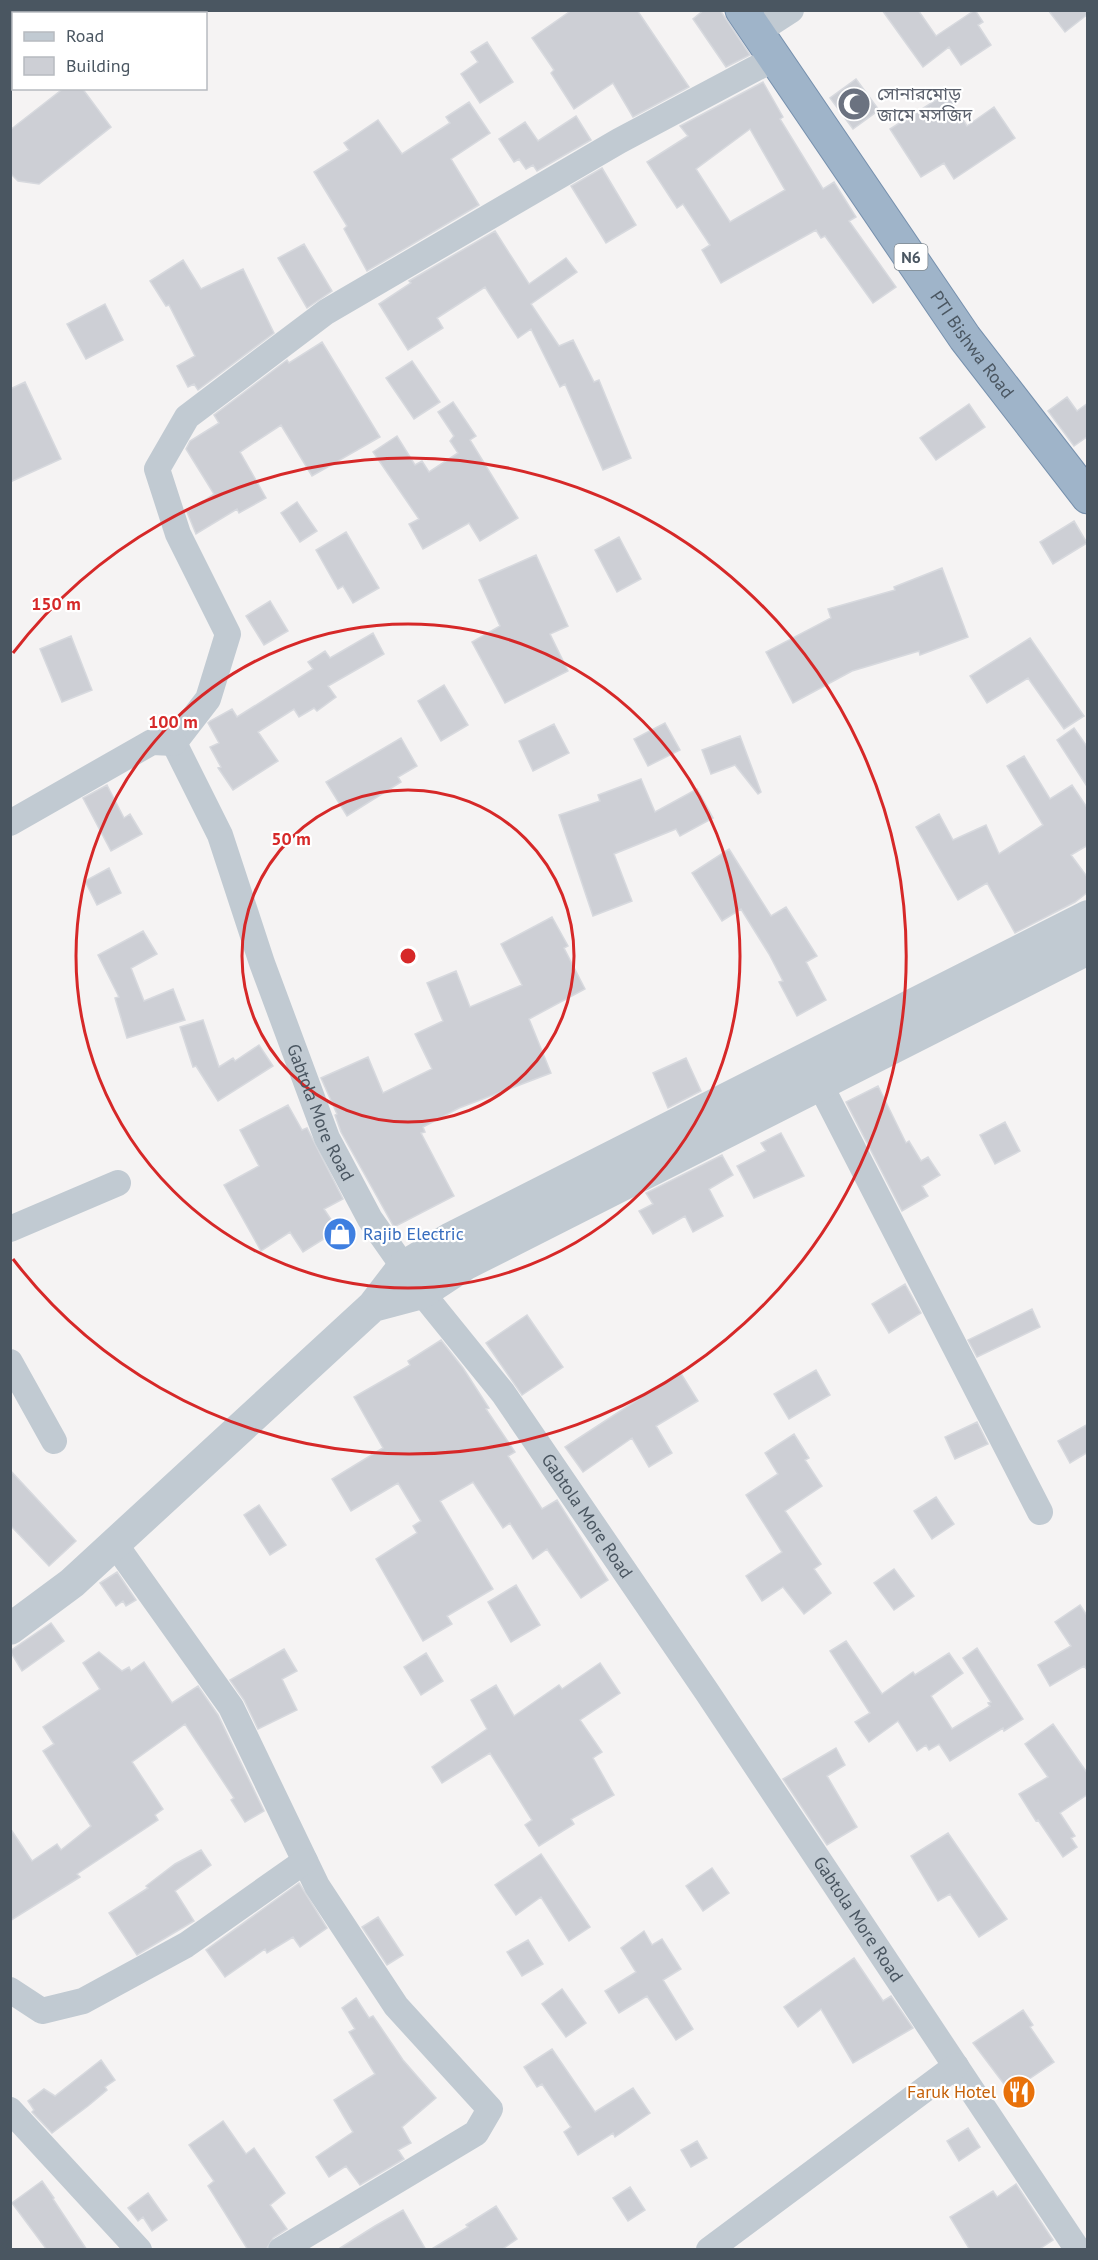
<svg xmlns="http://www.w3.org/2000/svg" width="1098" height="2260" viewBox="0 0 1098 2260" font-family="'PT Sans','Noto Sans Bengali',sans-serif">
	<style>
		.building { fill: #cdcfd5; stroke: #d7d9de; stroke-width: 1.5; fill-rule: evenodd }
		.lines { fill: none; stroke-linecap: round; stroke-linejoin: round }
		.trunk-casing { stroke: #7690ad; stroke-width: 35 }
		.minor { stroke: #c1cad2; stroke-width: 26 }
		.tertiary { stroke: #c1cad2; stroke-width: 32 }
		.trunk { stroke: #9fb4c9; stroke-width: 33 }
		.ring { fill: none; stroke: #d62828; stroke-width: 3 }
		.labels { text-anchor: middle; stroke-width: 4.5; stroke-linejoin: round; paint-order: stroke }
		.shield { fill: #fff; stroke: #808990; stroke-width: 1.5 }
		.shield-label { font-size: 16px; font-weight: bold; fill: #4a5661 }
		.worship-label { font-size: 18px; fill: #5b616d; stroke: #fff; text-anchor: start }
		.street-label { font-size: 18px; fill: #4a5661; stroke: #fff }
		.shop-label { font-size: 18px; fill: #366cbe; stroke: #fff; text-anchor: start }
		.food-label { font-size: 18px; fill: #c56008; stroke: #fff; text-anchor: end }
		.centre { fill: #d62828; stroke: #fff; stroke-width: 3 }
		.ring-label { font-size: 18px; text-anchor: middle; font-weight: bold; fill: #d62828; stroke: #fff; stroke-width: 4.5; stroke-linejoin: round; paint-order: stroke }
	</style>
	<rect width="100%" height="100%" fill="#f5f3f3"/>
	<path class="building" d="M572,10H637L689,87L633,117L613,83L574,109L551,73L554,70L532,38Z
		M704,10H720L750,55L726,67L693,19Z
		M882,10H918L936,36L975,10L983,22L978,25L991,45L961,65L949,47L923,67Z
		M1048,10H1088V14L1065,32Z
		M487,42L513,82L480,103L461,74L478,62L471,52Z
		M856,79L879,110L853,129L830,98Z
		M763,82L783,117L780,119L823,189L834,182L856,217L849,221L896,287L873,303L825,236L821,238L816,230L721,283L702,250L710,245L683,204L677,208L647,162L688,136L680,126ZM750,129L785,190L730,222L696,169Z
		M64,88H82L111,127L39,184L18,181L10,173V130Z
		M947,93L967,126L994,107L1015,138L954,179L944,163L921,177L890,129Z
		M469,102L490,133L451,159L479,205L367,271L344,229L347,226L314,172L349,150L344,143L378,120L402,154L450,123L446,117Z
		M576,116L591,140L537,171L533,165L526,169L519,159L514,162L499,139L525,122L538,141Z
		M602,168L636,225L606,243L571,186Z
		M495,231L529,284L566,258L577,272L531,304L559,346L573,340L594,382L599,380L631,458L603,470L565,384L560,387L531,329L518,338L485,287L437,318L443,328L408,350L379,304L411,283L409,281Z
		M304,244L332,291L307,308L278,258Z
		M183,260L201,289L243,269L274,333L198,390L194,384L188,387L177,366L195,356L169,305L166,306L150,281Z
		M105,304L123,340L86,359L67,324Z
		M322,342L380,437L312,476L281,425L240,452L266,498L239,513L237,509L196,534L187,512L214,494L186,449L190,441L219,423L214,415L287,360L289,363Z
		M412,361L440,402L414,419L386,378Z
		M25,382L61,459L10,482V389Z
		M1067,397L1077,411L1088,403V436L1074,446L1048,411Z
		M453,402L476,436L470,440L518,518L480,541L469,523L423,549L409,524L419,519L373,452L397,436L415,465L422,461L429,472L458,453L450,441L454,436L438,412Z
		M969,404L985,427L936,460L920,438Z
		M297,502L317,531L300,542L281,513Z
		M1074,521L1087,543L1053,564L1040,542Z
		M346,532L379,588L353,603L343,586L338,589L316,550Z
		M619,537L641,579L617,592L595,550Z
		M536,555L568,626L550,634L568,671L505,703L472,642L500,626L479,580Z
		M942,568L968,637L920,655L919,651L852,671L793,703L766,652L831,618L828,609L895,590L894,587Z
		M270,601L288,631L264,645L246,616Z
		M373,633L384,654L328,686L336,697L317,711L314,708L299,717L294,709L258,732L278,761L233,790L218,768L221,767L210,747L219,743L208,723L210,721L232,709L237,717L313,669L308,662L325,651L330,658Z
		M71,636L92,690L62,702L40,649Z
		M1030,638L1084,716L1064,729L1028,678L987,703L970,676Z
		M444,685L468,725L441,741L418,701Z
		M665,723L680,750L648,766L634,739Z
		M554,724L569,753L533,771L519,741Z
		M1074,728L1088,748V788L1057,740Z
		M740,736L761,792L758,794L735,765L711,774L702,750Z
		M401,738L417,766L398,777L401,782L347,816L326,782Z
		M1024,756L1050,799L1072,785L1088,809V845L1071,855L1088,878V892L1075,902L1015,933L987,883L958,900L916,827L939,814L953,840L986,825L999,854L1043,825L1007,766Z
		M641,779L655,812L697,789L713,818L680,836L676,829L614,854L632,901L593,916L559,815L600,801L598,795Z
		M107,785L124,818L130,814L142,834L111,851L83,798Z
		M729,849L771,916L786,907L817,956L806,962L826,1000L797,1016L779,982L783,981L769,954L741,909L722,921L692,873Z
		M109,868L121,893L97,905L85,881Z
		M552,917L568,946L564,948L585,989L529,1019L551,1073L459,1108L423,1127L425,1132L421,1133L454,1196L394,1227L341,1132L335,1115L337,1114L321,1078L368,1057L383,1093L432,1069L415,1034L443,1021L427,983L456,971L470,1007L522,985L501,944Z
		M143,931L157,954L131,968L144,1001L173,989L185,1020L127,1038L115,998L119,997L98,955Z
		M203,1020L219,1067L233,1058L235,1061L259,1045L273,1066L218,1101L196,1066L193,1067L180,1027Z
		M686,1058L701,1091L668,1108L653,1073Z
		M878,1086L906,1143L909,1141L921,1161L928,1157L940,1175L922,1186L928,1196L902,1211L846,1102Z
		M288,1105L302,1130L307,1128L343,1199L324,1209L338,1230L303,1252L290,1232L261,1251L224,1185L259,1166L240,1130Z
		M1005,1122L1020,1151L995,1164L980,1135Z
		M781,1133L804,1176L754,1198L737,1166L766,1151L761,1143Z
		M722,1155L733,1175L709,1189L723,1216L693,1232L685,1216L653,1234L639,1211L653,1204L646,1193Z
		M905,1284L921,1313L889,1333L872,1304Z
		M1032,1309L1040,1327L977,1357L968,1340Z
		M527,1315L563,1367L522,1395L486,1343Z
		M441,1340L463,1368L489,1408L486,1409L515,1452L508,1456L542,1509L557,1500L608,1580L581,1598L547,1549L533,1559L510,1523L503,1528L473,1482L440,1501L493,1589L447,1616L452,1624L423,1641L376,1559L417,1533L413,1526L421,1521L398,1483L351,1511L332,1479L383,1448L354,1397L410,1365L408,1361Z
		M816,1370L830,1395L789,1419L774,1394Z
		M680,1372L698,1401L656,1426L672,1453L649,1467L632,1438L583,1472L565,1447Z
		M977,1422L988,1444L955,1459L945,1437Z
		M1088,1424V1452L1070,1463L1058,1441Z
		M794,1434L809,1458L805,1460L822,1486L785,1511L821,1564L814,1569L831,1593L804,1614L783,1587L762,1601L746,1576L782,1552L746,1495L778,1474L765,1453Z
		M10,1470L76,1541L49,1566L10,1525Z
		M936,1497L954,1524L932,1539L914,1511Z
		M259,1505L286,1545L270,1555L244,1515Z
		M894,1569L914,1596L894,1610L874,1583Z
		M117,1572L136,1600L126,1606L123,1601L116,1606L100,1583Z
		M516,1585L540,1625L511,1642L488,1602Z
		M1080,1605L1088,1617V1671L1084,1666L1050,1686L1038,1665L1071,1646L1055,1622Z
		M51,1623L64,1641L22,1671L10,1651Z
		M846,1641L882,1694L913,1672L915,1675L949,1653L963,1673L931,1696L952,1729L990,1706L988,1703L991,1702L963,1658L977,1648L1023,1719L1004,1731L1003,1728L950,1761L939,1744L929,1750L926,1745L917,1751L898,1721L869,1742L855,1722L870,1713L830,1651Z
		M284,1649L297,1671L282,1679L297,1710L258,1729L244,1700L230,1680Z
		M99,1652L122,1671L129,1667L131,1671L144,1662L172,1703L198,1686L218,1715L264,1811L245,1822L231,1800L234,1798L185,1724L132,1762L163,1809L155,1815L158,1820L77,1874L80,1877L10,1921V1828L32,1861L57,1844L61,1850L91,1826L43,1751L54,1744L43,1727L100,1689L83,1663Z
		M426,1653L443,1681L421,1695L404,1667Z
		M600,1663L620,1693L580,1720L602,1752L593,1758L614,1795L571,1819L574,1824L539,1846L525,1825L532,1820L490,1753L442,1783L432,1767L487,1729L471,1700L496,1685L514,1716L559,1685L562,1689Z
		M1053,1724L1088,1774V1794L1060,1813L1075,1836L1071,1838L1077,1847L1063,1857L1038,1820L1036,1821L1019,1794L1048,1777L1025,1744Z
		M836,1748L845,1765L827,1776L857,1827L827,1845L783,1779Z
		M948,1833L1007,1919L979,1937L950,1894L938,1901L911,1856Z
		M201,1850L211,1865L175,1891L194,1921L137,1955L109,1913L148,1888L146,1886L175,1864Z
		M541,1854L590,1927L569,1941L541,1897L516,1915L495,1885Z
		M712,1868L729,1893L703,1911L686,1886Z
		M299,1883L327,1928L300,1947L293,1937L267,1953L265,1949L225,1977L206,1950Z
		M378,1917L403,1955L387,1965L362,1927Z
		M644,1931L652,1945L662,1939L681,1969L663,1980L693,2029L676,2040L647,1996L619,2013L605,1991L636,1972L621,1948Z
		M528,1940L543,1964L522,1976L507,1952Z
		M854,1958L883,2001L891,1996L913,2028L853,2063L821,2009L798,2027L784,2007Z
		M562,1989L586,2023L566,2037L542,2004Z
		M356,1998L369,2018L373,2016L403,2060L436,2098L402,2127L411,2143L398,2150L404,2159L360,2185L346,2166L329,2177L316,2157L353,2132L334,2100L375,2074L349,2032L355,2029L342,2008Z
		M1023,2010L1033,2025L1030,2027L1054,2062L1010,2092L973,2043Z
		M552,2049L595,2112L633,2088L650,2113L615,2137L613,2133L578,2155L564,2132L571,2127L542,2084L537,2087L524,2067Z
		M101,2060L115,2080L105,2087L107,2090L88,2106L52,2133L32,2112L34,2110L28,2101L44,2089L55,2096Z
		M223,2121L246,2154L254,2148L285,2193L270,2205L287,2229L273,2238L266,2250H248L208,2186L214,2181L189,2145Z
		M968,2128L980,2147L959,2161L947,2141Z
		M697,2141L707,2158L691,2167L681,2150Z
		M42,2181L54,2198L53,2199L87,2250H47L12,2203Z
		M1016,2184L1053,2240L1038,2250H970L950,2217L993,2191L997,2197Z
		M630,2187L645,2210L628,2221L613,2198Z
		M148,2193L167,2220L152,2231L143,2217L138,2221L128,2208Z
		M496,2206L517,2239L501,2250H430L468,2227L466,2225Z
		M403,2210L426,2250H337L375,2226Z"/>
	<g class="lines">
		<g class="trunk-casing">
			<g id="trunk">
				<path id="s2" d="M742,10L965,338L1088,497"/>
			</g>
		</g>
		<g class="minor">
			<path d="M757,32L791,10"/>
			<path id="s1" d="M174,743L220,835L262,963L327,1138L370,1219L422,1293L503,1393L707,1692L1078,2250"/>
			<path d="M174,743L208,699L228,634L178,534L157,469L187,417L326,312L619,141L775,58"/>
			<path d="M10,823L152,742L174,743"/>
			<path d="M812,1069L1040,1512"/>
			<path d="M10,1229L118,1183"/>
			<path d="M10,1362L54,1441"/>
			<path d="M115,1544L231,1707L317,1886L396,2006L490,2109L476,2133L281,2250"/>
			<path d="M10,1990L42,2011L83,2001L186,1945L305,1861"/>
			<path d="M10,2110L139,2250"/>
			<path d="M709,2250L956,2066"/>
		</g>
		<path class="tertiary" d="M373,1306L422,1293L466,1264L1088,949
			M10,1629L72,1583L373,1306L403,1267L451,1238L1088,916"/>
		<use href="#trunk" class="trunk"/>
	</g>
	<g class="ring">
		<circle cx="408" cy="956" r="166"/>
		<circle cx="408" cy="956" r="332"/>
		<path d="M13 653A498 498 0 1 1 13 1259"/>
	</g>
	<defs>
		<g id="mosque-disc" transform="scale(1.725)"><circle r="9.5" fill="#6b7280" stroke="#fff"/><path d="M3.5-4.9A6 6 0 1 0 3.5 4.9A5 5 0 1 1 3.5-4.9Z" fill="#fff"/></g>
		<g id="shop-disc" transform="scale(1.725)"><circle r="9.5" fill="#3f7fe0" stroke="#fff"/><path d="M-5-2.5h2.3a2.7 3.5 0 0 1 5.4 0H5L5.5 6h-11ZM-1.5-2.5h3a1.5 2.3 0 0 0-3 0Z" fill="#fff"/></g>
		<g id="restaurant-disc" transform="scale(1.725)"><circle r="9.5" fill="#e8710a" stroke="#fff"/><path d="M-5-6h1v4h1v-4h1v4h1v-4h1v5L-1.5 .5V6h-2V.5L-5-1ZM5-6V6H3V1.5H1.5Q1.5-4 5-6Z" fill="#fff"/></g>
	</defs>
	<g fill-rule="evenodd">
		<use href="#mosque-disc" x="854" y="104"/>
		<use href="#shop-disc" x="340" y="1234"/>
		<use href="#restaurant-disc" x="1019" y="2092"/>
	</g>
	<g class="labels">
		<rect class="shield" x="894.5" y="244" width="33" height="26" rx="4.5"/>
		<g class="shield-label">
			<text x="911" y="263">N6</text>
		</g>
		<g class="worship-label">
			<text x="877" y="100">সোনারমোড়<tspan x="877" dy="21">জামে মসজিদ</tspan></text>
		</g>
		<g class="street-label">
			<text dy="6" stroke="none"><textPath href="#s2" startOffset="406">PTI Bishwa Road</textPath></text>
			<text dy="6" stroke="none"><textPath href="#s1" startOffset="398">Gabtola More Road</textPath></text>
			<text dy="6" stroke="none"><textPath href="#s1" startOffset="884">Gabtola More Road</textPath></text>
			<text dy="6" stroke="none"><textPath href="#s1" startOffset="1370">Gabtola More Road</textPath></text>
		</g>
		<g class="shop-label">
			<text x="363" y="1240">Rajib Electric</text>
		</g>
		<g class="food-label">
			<text x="996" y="2098">Faruk Hotel</text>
		</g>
	</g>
	<circle cx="408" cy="956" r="9" class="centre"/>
	<g class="ring-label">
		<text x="56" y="610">150 m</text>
		<text x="173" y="728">100 m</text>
		<text x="291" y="845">50 m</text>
	</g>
	<rect width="1098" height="2260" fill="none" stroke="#4a5661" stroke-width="24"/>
	<rect x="12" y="12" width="195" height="78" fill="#ffffff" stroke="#b7bbc0" stroke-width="1.5"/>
	<rect x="24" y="32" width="30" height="9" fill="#c1cad2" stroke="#b7bbc0" stroke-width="1.5"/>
	<text x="66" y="42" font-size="18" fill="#4a5661">Road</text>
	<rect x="24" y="57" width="30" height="18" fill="#cdcfd5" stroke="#b7bbc0" stroke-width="1.5"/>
	<text x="66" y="72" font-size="18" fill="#4a5661">Building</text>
</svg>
